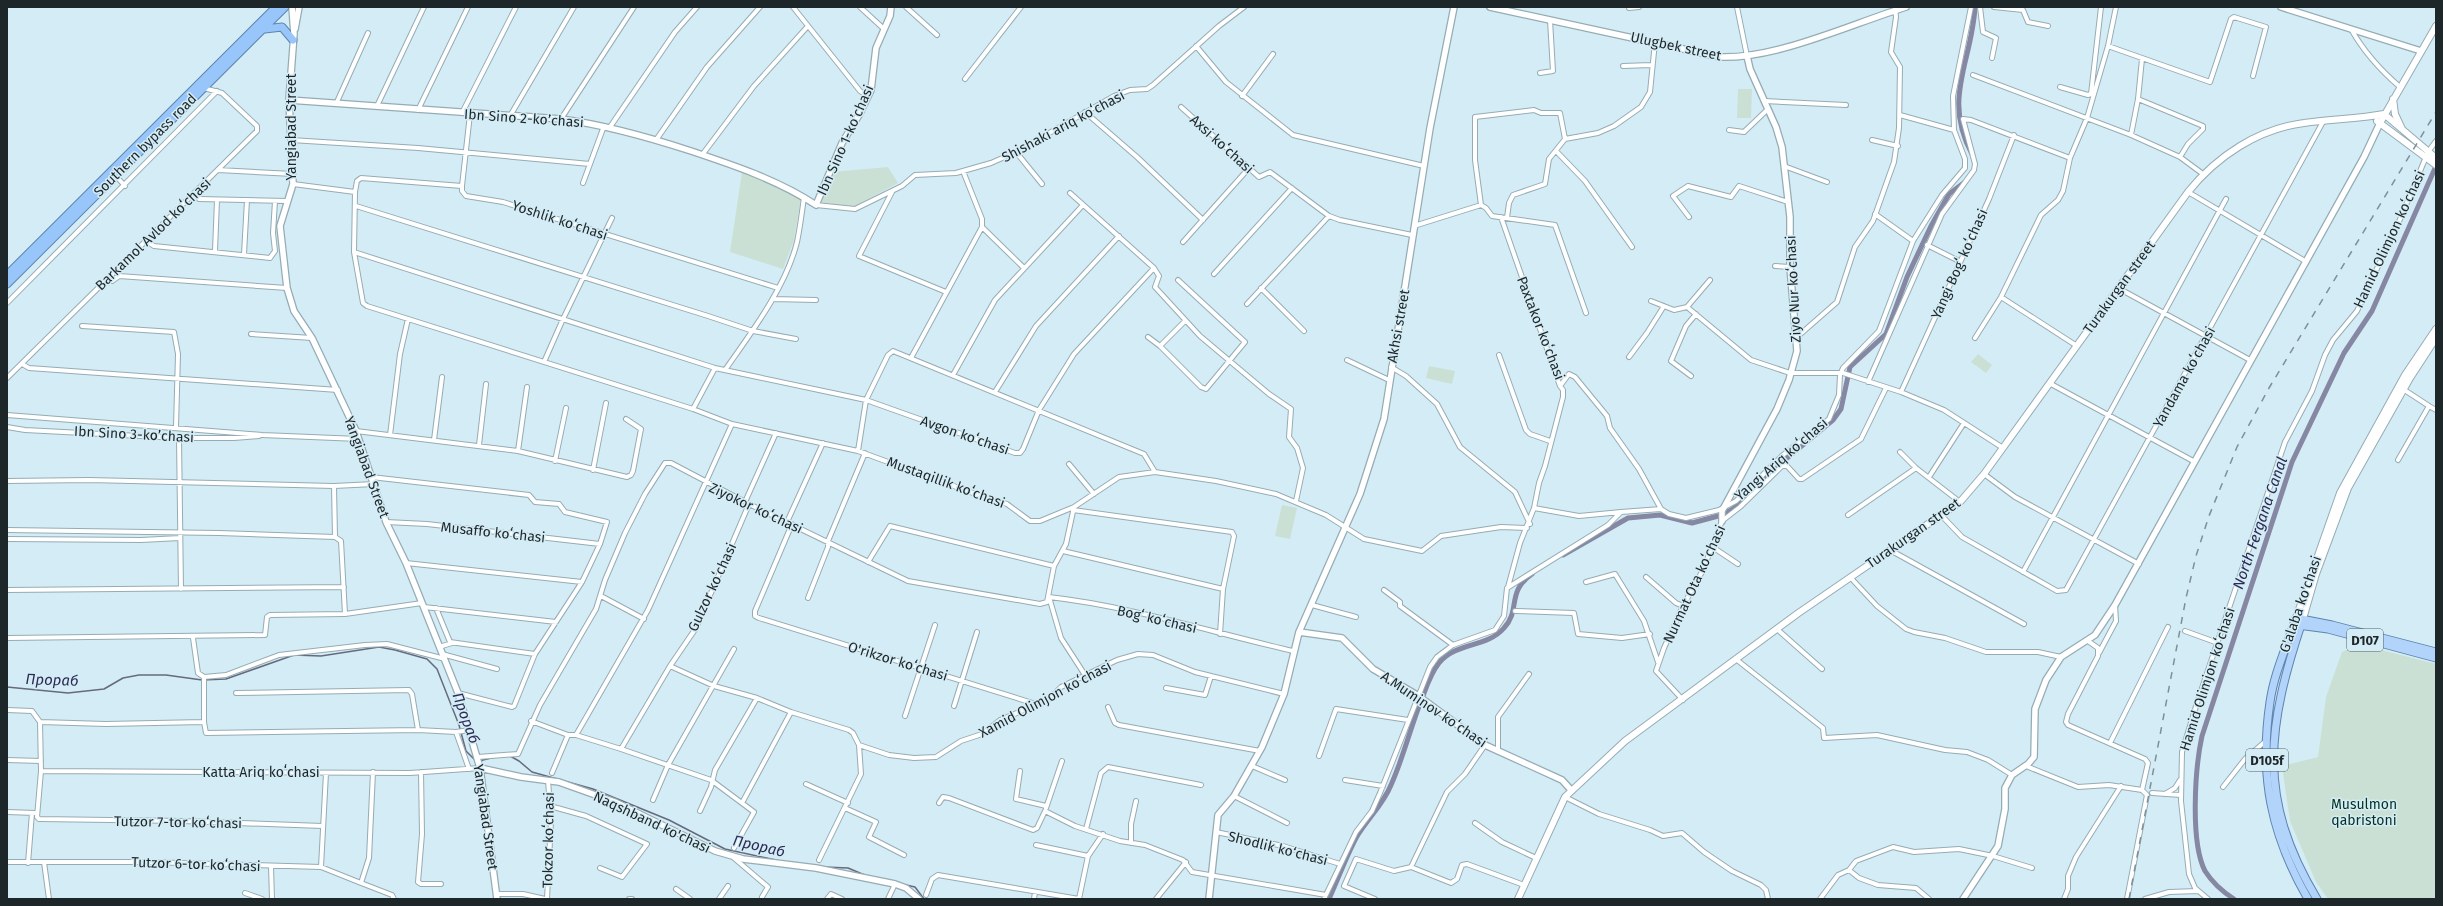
<svg xmlns="http://www.w3.org/2000/svg" width="2443" height="906" viewBox="0 0 2443 906" font-family="'Fira Sans',sans-serif">
	<style>
		.green { fill: #cbe0d4 }
		.lines { fill: none; stroke-linecap: round; stroke-linejoin: round }
		.stream { stroke: #666a7e; stroke-width: 1.5 }
		.canal { stroke: #8587a3; stroke-width: 5 }
		.minor-casing { stroke: #95acb4; stroke-width: 6 }
		.tertiary-casing { stroke: #95acb4; stroke-width: 8 }
		.secondary-casing { stroke: #95acb4; stroke-width: 8 }
		.primary-casing { stroke: #5d85b0; stroke-width: 9 }
		.trunk-casing { stroke: #5d85b0; stroke-width: 9 }
		.minor { stroke: #fff; stroke-width: 4 }
		.tertiary { stroke: #fff; stroke-width: 5.5 }
		.secondary { stroke: #fff; stroke-width: 6 }
		.primary { stroke: #b2d4fb; stroke-width: 7 }
		.trunk { stroke: #98c6fa; stroke-width: 7 }
		.rail { stroke: #7e8f96; stroke-width: 1.5; stroke-dasharray: 7 7; stroke-linecap: butt }
		.labels { text-anchor: middle; stroke-width: 3; stroke-linejoin: round; paint-order: stroke }
		.shield { fill: #d4ecf5; stroke: #546166; stroke-width: 1 }
		.shield-label { font-size: 13px; font-weight: bold; fill: #1d2629 }
		.street-label { font-size: 14px; fill: #1d2629; stroke: #d4ecf5 }
		.park-label { font-size: 14px; fill: #063220; stroke: #d4ecf5 }
		.water-label { font-size: 15px; font-style: italic; fill: #2c2b54; stroke: #d4ecf5 }
	</style>
	<rect width="100%" height="100%" fill="#d4ecf5"/>
	<path class="green" d="M1738,89H1752L1751,118H1737Z
		M888,167L898,183L853,207L819,202L832,172Z
		M742,172L801,198L794,240L783,269L730,252Z
		M1978,354L1992,365L1986,373L1971,362Z
		M1429,366L1455,371L1452,384L1426,378Z
		M1282,505L1297,508L1290,539L1275,536Z
		M2354,643L2436,664V899H2328L2316,882L2290,821L2282,766L2318,757L2326,697L2342,652L2349,649Z"/>
	<g class="lines">
		<path class="stream" d="M7,687L68,693L104,689L123,678L139,675H166L202,680L226,679L294,655L321,656L379,647L395,650L427,659L437,669L459,725L466,751L475,760
			M510,756L519,761L532,772L593,789L669,820L725,849L785,862
			M479,761L495,757
			M824,867L848,868L867,876
			M906,885L915,887L924,899"/>
		<path class="canal" d="M1972,154C1942,99 1972,62 1975,7
			M1563,555L1628,518L1660,515L1692,523L1722,515L1733,509L1781,463L1833,420L1841,409L1850,367L1886,334L1907,277L1931,226L1949,194L1965,182
			M1329,899C1338,879 1346,857 1356,838C1367,819 1383,805 1391,785C1404,756 1411,725 1423,696C1427,685 1431,673 1439,663C1456,642 1487,648 1504,628C1521,610 1506,592 1532,574
			M2234,899C2223,892 2212,882 2205,871C2190,842 2195,768 2202,736L2292,462L2344,353L2372,311L2436,166"/>
		<g class="minor-casing">
			<path id="minor" d="M793,7L860,91L868,96
				M860,7L884,29
				M906,7L937,35
				M1737,7L1747,56
				M1980,7L1983,32L1996,38L1992,58
				M1994,7L2023,10L2028,22L2048,26
				M1629,8L1639,7
				M2351,29C2364,52 2379,69 2400,87
				M1196,46L1226,82L1293,135L1424,166
				M2108,46L2210,82L2231,19L2234,17L2266,27L2253,76
				M1623,66L1651,65
				M1540,73L1553,71L1550,20
				M1973,75L2131,135L2180,157L2203,174
				M965,79L1021,7
				M2060,87L2088,95L2091,94L2101,7
				M1242,96L1273,54
				M2138,99L2203,126V129L2188,144L2180,157
				M1764,101L1846,105
				M336,104L368,33
				M377,106L424,7
				M1181,107L1259,177L1270,172L1329,216L1340,220L1412,235
				M418,110L468,7
				M1085,112L1137,157L1203,220
				M462,113L516,7
				M1900,115L1954,130
				M510,116L574,7
				M561,119L634,7
				M610,127L675,32L697,7
				M1729,130L1744,132L1767,110
				M2131,135L2138,99L2142,59
				M291,140L418,148L590,164
				M656,140L707,67L760,7
				M1872,140L1898,146
				M1556,151L1585,181L1632,247
				M1016,152L1042,184
				M702,155L754,86L808,26
				M1784,166L1827,182
				M218,170L293,174
				M963,171L982,219V227
				M115,175L125,186
				M583,183L604,126
				M293,184L355,192L354,252L363,303L367,306L693,409L732,424L858,451L981,496L1007,504L1030,521H1040L1074,507L1119,477L1155,472L1216,481L1276,494L1326,515L1364,539L1422,551L1441,536L1501,527L1527,528
				M462,186L470,114
				M355,192L357,181L361,178L462,186V191L466,196L503,202L778,288
				M892,192L859,256L946,292
				M2188,192L2305,261
				M1070,193L1154,268L1159,276L1155,287L1200,336L1269,394L1291,409L1289,437L1297,448L1303,468L1296,501
				M199,199L287,201
				M816,205L855,209L902,186L915,175L956,173L991,163L1016,152L1114,96L1130,90L1147,89L1153,85L1219,26L1244,7
				M1481,205L1475,160V117L1534,110L1541,113H1560L1565,139
				M356,206L708,316L753,331L796,339
				M1875,214L1913,241
				M1501,217L1560,386L1569,374L1575,377L1607,416L1610,428L1639,469L1661,509
				M1689,217L1673,196L1688,186L1731,197L1739,186L1788,202
				M1507,218L1509,203L1513,195L1545,184L1549,159L1565,139L1598,133L1614,126L1641,107L1650,92L1655,42
				M1414,226L1481,205L1486,208L1492,216L1555,225L1586,313
				M146,241L154,246L270,258L275,251L273,233L275,201
				M1183,242L1249,168
				M1927,245L1959,261
				M215,251L217,200
				M354,252L715,368L866,400L1015,453H1020L1023,449L1039,410L1074,354L1154,268
				M244,254L247,200
				M1775,266L1790,267
				M1214,274L1292,188
				M108,278L112,281L119,276L287,288
				M1178,280L1245,342L1206,389L1201,387L1160,346L1185,321
				M1261,288L1304,331
				M2118,288L2250,360
				M2001,297L2077,346
				M773,299L816,300
				M1651,301L1674,310L1687,307L1751,360L1790,373H1843L1901,392L1944,410L2003,448
				M7,303L217,91
				M1247,304L1329,216
				M1687,307L1710,280
				M82,326L174,332L178,354L176,427
				M251,334L312,338
				M1148,337L1160,346
				M1797,337L1837,302L1855,247L1873,221L1894,162L1899,128L1900,67L1891,52L1896,17L1895,7
				M1975,338L2001,297L2041,215L2058,200L2063,191L2070,158L2087,118L2108,46L2116,7
				M1499,355L1526,430L1530,434L1550,441
				M1629,357L1647,333L1664,306
				M911,358L982,227L1024,268
				M1347,360L1389,380
				M544,362L563,319L612,218
				M22,364L29,368L338,390
				M1391,367L1406,376L1437,404L1460,447L1515,492L1530,524
				M725,370C751,333 786,287 797,242C800,228 802,212 804,197
				M953,375L995,300L1083,205
				M1691,376L1671,361L1686,326L1696,314
				M7,378L257,131V126L222,93L204,88
				M1868,382L1942,214L1974,170L1975,164L1963,119L1971,120L2070,158
				M2051,384L2195,462
				M995,392L1036,326L1119,236
				M1901,392L1989,199L2014,135
				M2429,406L2436,410
				M693,409L715,368
				M7,415L262,435L359,439
				M7,427L25,430L179,438H234L259,436
				M356,431L518,451L627,477L631,475L633,471L641,429L626,419
				M390,435L400,354L408,319
				M179,438L181,589
				M434,440L442,377
				M479,445L486,384
				M518,451L527,387
				M858,451L866,400L888,355L893,351L1144,454L1155,472
				M1900,452L1916,468L1960,502
				M2398,460L2429,406L2403,389
				M555,461L566,408
				M1069,464L1094,494
				M593,470L606,403
				M1984,474L2015,497L2139,564
				M371,477L529,495L535,502L559,504L565,512L607,522L600,544L582,582L535,654L514,706L512,707L458,693
				M1929,477L1964,423
				M7,481L89,480L334,486L335,537L341,541L345,614
				M334,486L374,484
				M745,502L776,433
				M1534,508L1579,516L1621,512
				M1073,510L1232,532L1234,536L1223,589L1220,634
				M1848,515L1916,468
				M1941,515L1962,537L2057,591L2066,590L2324,120
				M386,522L427,524L600,544
				M787,522L823,443
				M792,524L755,611V616L759,618L1036,704
				M7,530L219,533L335,537
				M7,539L141,540L180,538
				M1711,546L1738,564
				M1890,550L2024,624
				M1063,551L1223,589
				M868,562L890,526L1054,566
				M406,563L582,582
				M2023,572L2226,199
				M1646,577L1676,603L1683,606
				M1850,577L1877,606L1906,629L1914,632L1945,638L1986,652H2038L2061,657
				M1586,582L1615,574L1644,621L1658,662
				M1508,587L1520,543L1534,508L1539,483L1545,466L1563,397V390L1560,386
				M7,590L344,587
				M1384,590L1400,602V606L1453,645
				M601,596L644,619
				M1049,597C1130,606 1214,633 1293,651
				M1049,597L1061,638L1085,675
				M808,598L828,547V541L865,453
				M1312,605L1356,617
				M424,607L556,622
				M436,608L450,642L535,654
				M1515,611L1574,613L1578,634L1622,638L1650,634
				M1778,630L1822,669
				M2185,631L2218,643
				M7,638L265,635L267,617L270,615L345,614L422,603
				M193,638L198,673L204,677L226,675L279,655L365,645L387,644L445,659
				M439,647L452,643
				M2099,653L2116,621L2115,605
				M442,654L497,669
				M1737,660L1823,728L1824,738L1877,735L1945,750L1967,752L1988,760L2012,775
				M670,666L714,686L757,698L791,712L742,803
				M204,677V722L206,733L418,730L456,732L470,730
				M1166,688L1205,695L1211,676
				M236,693L409,690L412,694L418,730
				M1683,700L1656,671L1664,648L1683,606L1703,570L1722,521L1740,507L1782,466H1787L1799,479H1802L1861,439L1886,388
				M954,706L977,632
				M1108,707L1115,723L1119,725L1260,751
				M7,710L32,711L40,722L106,724L204,722
				M791,712L849,730L853,733L859,745
				M905,716L935,625
				M531,721L568,735
				M40,722L41,771L37,817L39,819L182,821L323,826
				M456,732L469,769
				M576,735L648,610L732,424
				M2110,743L2168,627
				M1498,750V717L1529,674
				M1319,756L1336,709L1408,720
				M478,757L518,754L540,705L596,609L605,580L625,533L645,494L665,463H671L749,504L908,581L1040,604L1047,602L1054,566L1066,544L1074,507
				M7,760L41,761
				M1252,766L1285,780
				M2026,766L2078,787L2109,785L2142,790L2148,763L2145,759L2068,725L2066,722L2068,714L2098,656V648L2088,641
				M41,771L410,773L480,768
				M1020,771L1016,799L1046,806
				M373,772L369,858L361,883L392,895L394,899
				M421,772L422,834L418,882L421,884H441
				M552,773L568,735H576L621,749
				M1345,780L1383,786
				M806,784L848,803
				M2223,787L2245,759L2267,740
				M2152,793L2181,795
				M2165,794L2175,788L2180,780
				M1234,796L1287,823
				M1565,797L1599,814L1650,830L1663,836L1682,833L1704,852L1732,871L1761,885L1766,890L1768,899
				M653,800L668,765L734,649
				M939,803L943,797L949,798L1033,830L1037,828L1045,811L1075,826L1120,841L1145,845L1183,860L1192,872L1326,895
				M550,806L586,816L647,844L622,877L600,868
				M845,808L876,822L869,837L904,855
				M1046,808L1062,761
				M700,811L711,787L715,770L757,698
				M7,812L35,813
				M1475,823L1502,842L1536,858
				M1086,829L1101,773L1108,767L1201,785
				M1216,832L1283,846L1340,864
				M1131,843V824L1136,801
				M1036,845L1088,856
				M734,848L754,812L711,780L621,749L670,666L696,628L749,504
				M734,858L768,887L762,897
				M819,860L861,774L859,745L889,755L914,758L936,757L961,741L982,734L1000,720L1048,700L1061,687L1117,660L1138,654L1153,655L1195,672L1284,694
				M7,862H147L321,867L361,883
				M44,862L49,899
				M28,863L32,813
				M271,866L272,899
				M321,867L326,773
				M1411,867L1447,792L1465,774L1485,745
				M1849,870L1859,878L1878,885L1916,888L1929,899
				M676,889L690,899
				M245,893L262,899
				M496,894H523L545,899
				M926,895L932,879L938,875L1079,899
				M547,899L551,821L548,780
				M629,899H632
				M719,899L728,886
				M827,899L831,894L842,899
				M888,899L895,884
				M1034,899L1035,892
				M1079,899L1088,856L1103,834
				M1156,899L1186,862
				M1324,899L1356,832L1372,811L1380,793L1430,667L1437,657L1453,645L1495,630L1504,616L1507,588L1608,525L1621,512L1661,509L1669,514L1686,518L1719,510L1736,501L1783,455L1829,419L1839,395L1840,375L1843,368L1879,331L1913,241L1942,195L1965,168V159L1954,130L1953,96L1971,7
				M1375,899L1344,886L1356,859L1394,871L1411,867L1451,883L1457,879L1462,865L1467,864L1524,885
				M1820,899L1838,875L1849,870L1856,861L1893,847L1914,852L1959,849L1993,856L2032,868
				M2064,899L2068,889V876L2076,857L2121,786
				M2127,899L2147,795L2142,790
				M2145,899L2169,892L2198,891
				M2208,899L2195,888L2189,874L2181,801L2182,752L2197,703L2285,442L2312,391L2325,355L2333,340L2357,311L2398,224L2428,152L2436,141"/>
		</g>
		<g class="tertiary-casing">
			<path id="tertiary" d="M292,7L294,34L289,100L293,184L280,226L287,288L294,311L312,338L356,431L386,522L406,563L458,693L480,768L497,899
				M1490,7L1720,57C1777,59 1851,24 1906,7
				M2281,7L2421,51
				M295,29L299,7
				M289,100L561,119C606,125 648,137 691,151C733,165 778,180 816,205L842,143L859,115L871,90L876,48L890,16L891,7
				M1722,521V511L1777,409L1789,380L1797,351L1790,267V217L1782,147L1776,127L1750,69L1747,56
				M1299,632L1342,638L1373,669L1417,695L1485,745L1562,780L1571,790
				M480,768L521,777L559,782L615,802L715,851L743,859L816,868L895,884L906,888L919,899
				M1209,899L1218,815L1234,796L1262,747L1284,694L1299,632L1360,494L1384,419L1430,128L1454,7
				M1963,899L1998,846L2005,809V788L2012,775L2028,764L2034,757L2035,709L2046,680L2061,657L2095,635L2115,605L2364,157L2380,123"/>
		</g>
		<g class="secondary-casing">
			<path id="secondary" d="M2393,99L2395,114L2402,129
				M2377,121L2436,165
				M2380,123L2436,26
				M2296,618L2340,493L2405,375L2436,329
				M2303,619L2316,574L2348,488L2410,378L2436,338
				M1518,899L1565,797L1625,741L1797,614L1960,502L1984,474L2188,192C2217,156 2258,129 2304,123C2330,119 2358,119 2384,114L2436,158"/>
		</g>
		<g class="primary-casing">
			<path id="primary" d="M2303,619C2267,726 2256,798 2317,899
				M2298,625L2328,629L2436,658
				M2308,899C2271,835 2259,776 2270,702C2274,673 2287,646 2296,618L2332,625L2436,652"/>
		</g>
		<g class="trunk-casing">
			<path id="trunk" d="M265,29L282,27L293,40
				M7,275L276,7
				M7,284L285,7"/>
		</g>
		<use href="#minor" class="minor"/>
		<use href="#tertiary" class="tertiary"/>
		<use href="#secondary" class="secondary"/>
		<use href="#primary" class="primary"/>
		<use href="#trunk" class="trunk"/>
		<path class="rail" d="M2129,899L2186,598L2196,556L2209,516L2237,447L2269,388L2436,112"/>
	</g>
	<g class="labels">
		<g class="shield">
			<rect x="2347" y="629" width="36" height="22" rx="3"/>
			<rect x="2246" y="749" width="42" height="22" rx="3"/>
		</g>
		<g class="shield-label">
			<text x="2365" y="645">D107</text>
			<text x="2267" y="765">D105f</text>
		</g>
		<g class="street-label">
			<text transform="translate(1676 46) rotate(12)" y="5">Ulugbek street</text>
			<text transform="translate(524 118) rotate(4)" y="5">Ibn Sino 2-koʼchasi</text>
			<text transform="translate(1063 126) rotate(-28)" y="5">Shishaki ariq koʻchasi</text>
			<text transform="translate(291 127) rotate(-90)" y="5">Yangiabad Street</text>
			<text transform="translate(845 140) rotate(-66)" y="5">Ibn Sino 1-koʼchasi</text>
			<text transform="translate(1222 144) rotate(42)" y="5">Axsi koʻchasi</text>
			<text transform="translate(145 145) rotate(-45)" y="5">Southern bypass road</text>
			<text transform="translate(560 220) rotate(18)" y="5">Yoshlik koʻchasi</text>
			<text transform="translate(153 234) rotate(-44)" y="5">Barkamol Avlod koʻchasi</text>
			<text transform="translate(2389 239) rotate(-65)" y="5">Hamid Olimjon koʻchasi</text>
			<text transform="translate(1959 264) rotate(-66)" y="5">Yangi Bogʻ koʻchasi</text>
			<text transform="translate(2119 287) rotate(-54)" y="5">Turakurgan street</text>
			<text transform="translate(1793 289) rotate(-93)" y="5">Ziyo Nur koʻchasi</text>
			<text transform="translate(1398 326) rotate(-80)" y="5">Akhsi street</text>
			<text transform="translate(1541 328) rotate(69)" y="5">Paxtakor koʻchasi</text>
			<text transform="translate(2184 377) rotate(-61)" y="5">Yandama koʻchasi</text>
			<text transform="translate(134 434) rotate(3)" y="5">Ibn Sino 3-koʼchasi</text>
			<text transform="translate(965 435) rotate(19)" y="5">Avgon koʻchasi</text>
			<text transform="translate(1781 459) rotate(-41)" y="5">Yangi Ariq koʻchasi</text>
			<text transform="translate(367 467) rotate(70)" y="5">Yangiabad Street</text>
			<text transform="translate(946 482) rotate(20)" y="5">Mustaqillik koʻchasi</text>
			<text transform="translate(756 508) rotate(25)" y="5">Ziyokor koʻchasi</text>
			<text transform="translate(493 532) rotate(6)" y="5">Musaffo koʻchasi</text>
			<text transform="translate(1913 533) rotate(-35)" y="5">Turakurgan street</text>
			<text transform="translate(1694 584) rotate(-65)" y="5">Nurmat Ota koʻchasi</text>
			<text transform="translate(712 587) rotate(-65)" y="5">Gulzor koʻchasi</text>
			<text transform="translate(2300 604) rotate(-71)" y="5">G'alaba ko'chasi</text>
			<text transform="translate(1157 619) rotate(13)" y="5">Bogʻ koʻchasi</text>
			<text transform="translate(898 661) rotate(17)" y="5">O'rikzor koʻchasi</text>
			<text transform="translate(2207 679) rotate(-72)" y="5">Hamid Olimjon koʻchasi</text>
			<text transform="translate(1045 699) rotate(-28)" y="5">Xamid Olimjon koʻchasi</text>
			<text transform="translate(1434 709) rotate(34)" y="5">A.Muminov koʻchasi</text>
			<text x="261" y="777">Katta Ariq koʻchasi</text>
			<text transform="translate(486 817) rotate(82)" y="5">Yangiabad Street</text>
			<text transform="translate(178 822) rotate(1)" y="5">Tutzor 7-tor koʻchasi</text>
			<text transform="translate(652 822) rotate(25)" y="5">Naqshband ko'chasi</text>
			<text transform="translate(548 840) rotate(-89)" y="5">Tokzor koʻchasi</text>
			<text transform="translate(1278 848) rotate(14)" y="5">Shodlik ko‘chasi</text>
			<text transform="translate(196 864) rotate(2)" y="5">Tutzor 6-tor koʻchasi</text>
		</g>
		<g class="park-label">
			<text x="2364" y="809">Musulmon<tspan x="2364" dy="16">qabristoni</tspan></text>
		</g>
		<g class="water-label">
			<text transform="translate(2260 523) rotate(-71)" y="5">North Fergana Canal</text>
			<text transform="translate(52 680) rotate(2)" y="5">Прораб</text>
			<text transform="translate(466 718) rotate(70)" y="5">Прораб</text>
			<text transform="translate(759 846) rotate(13)" y="5">Прораб</text>
		</g>
	</g>
	<rect width="2443" height="906" fill="none" stroke="#1d2629" stroke-width="16"/>
</svg>
